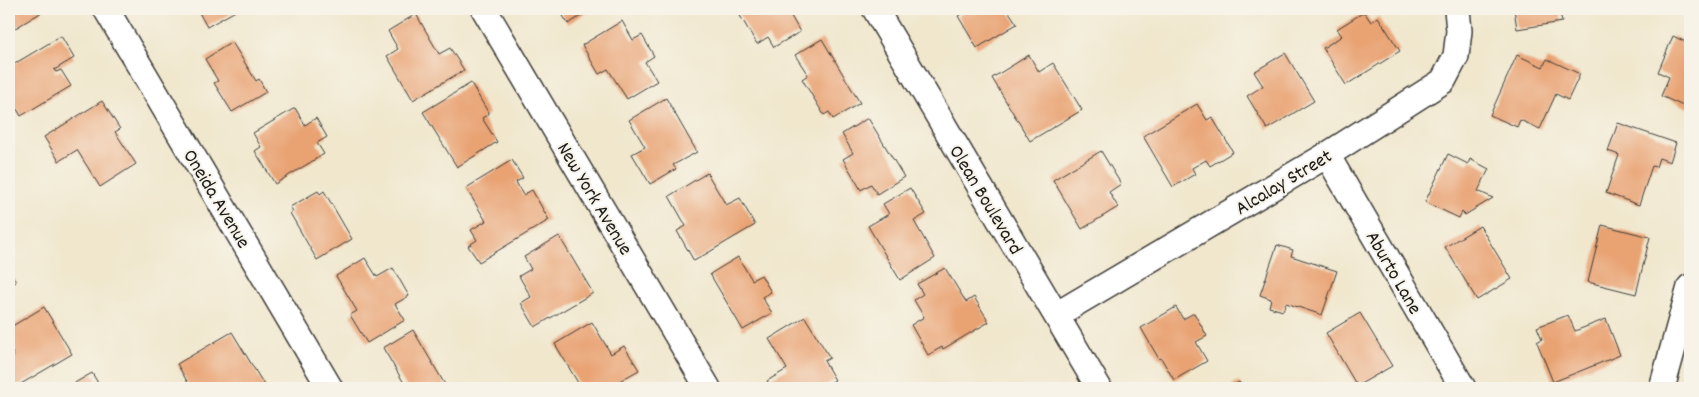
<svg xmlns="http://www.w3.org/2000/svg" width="1699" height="397" viewBox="0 0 1699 397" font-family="Dekko,sans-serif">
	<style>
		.building { fill: #e9a373 }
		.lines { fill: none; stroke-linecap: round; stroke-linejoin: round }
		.minor-casing { stroke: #3c3a37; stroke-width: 28 }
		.minor { stroke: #fff; stroke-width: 25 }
		.labels { text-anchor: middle; stroke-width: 4; stroke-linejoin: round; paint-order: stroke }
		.street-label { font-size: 20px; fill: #1c1c1c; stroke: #f7f3e8 }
	</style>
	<rect width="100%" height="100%" fill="#f7f3e8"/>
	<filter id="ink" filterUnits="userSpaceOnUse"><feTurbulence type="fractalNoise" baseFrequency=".02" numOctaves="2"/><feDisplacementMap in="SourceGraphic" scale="10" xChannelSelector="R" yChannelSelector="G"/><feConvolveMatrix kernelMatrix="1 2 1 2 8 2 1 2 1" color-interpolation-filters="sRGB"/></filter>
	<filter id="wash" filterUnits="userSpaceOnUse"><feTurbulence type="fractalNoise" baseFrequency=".0096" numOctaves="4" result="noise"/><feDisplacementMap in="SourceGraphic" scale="20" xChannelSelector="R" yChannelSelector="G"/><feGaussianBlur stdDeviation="1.12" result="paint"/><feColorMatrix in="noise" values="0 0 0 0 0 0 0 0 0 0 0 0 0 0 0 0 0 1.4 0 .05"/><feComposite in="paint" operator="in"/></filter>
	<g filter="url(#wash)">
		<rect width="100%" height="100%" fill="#f0e7cd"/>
		<g id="blocks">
			<path class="building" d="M9,9H41L42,12L9,32Z
				M197,9H239L207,27Z
				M559,9H592L568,24Z
				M736,9H787L800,32L774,47L768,37L757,44Z
				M970,9H1007L1017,24L977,48L958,16Z
				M1514,9H1559L1562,22L1517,29Z
				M1364,12L1371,22L1378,17L1400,51L1346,85L1323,48L1342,36L1337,29Z
				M416,14L439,54L450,48L464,70L413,100L387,56L398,49L388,31Z
				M622,21L633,40L642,35L654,56L645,62L657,81L627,99L608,69L599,74L582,45Z
				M61,36L74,58L54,70L56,72L61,70L71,86L21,116L9,96V67Z
				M1673,36L1690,44V109L1661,96L1669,77L1658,72Z
				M822,39L860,103L833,119L829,112L824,115L802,79L808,75L795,55Z
				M232,42L256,81L259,79L266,92L232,112L214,83L218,81L205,59Z
				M1285,53L1314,101L1267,129L1247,96L1263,86L1254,72Z
				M1029,55L1039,72L1053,63L1082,110L1030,141L992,78Z
				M1517,55L1543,67L1547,59L1580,74L1568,100L1556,94L1540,129L1520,120L1517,127L1490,115Z
				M471,83L489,114L482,118L497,142L457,167L423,112Z
				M666,98L697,152L673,165L676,169L650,184L632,154L645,147L629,120Z
				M102,101L120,129L115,132L136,164L100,187L77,150L59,161L44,137Z
				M1197,104L1207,120L1212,117L1233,152L1210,166L1206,160L1192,168L1195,174L1173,187L1143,136Z
				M295,108L305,125L316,118L327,137L317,143L324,154L275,184L255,151L261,147L253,133Z
				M868,118L904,177L877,194L871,184L861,190L843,159L853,153L842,134Z
				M1618,123L1676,143L1670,162L1659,158L1656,167L1652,166L1639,205L1606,193L1619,155L1608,151Z
				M1101,151L1121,184L1109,192L1118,207L1082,229L1053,180Z
				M1448,154L1468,164L1470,159L1489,169L1478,191L1493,198L1465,215L1462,212L1459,218L1425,202Z
				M512,160L523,178L516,182L523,195L532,190L549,220L479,262L468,246L477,240L471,230L486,221L466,188Z
				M707,173L726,205L740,198L755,225L694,261L677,231L686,226L669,196Z
				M910,188L926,214L914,221L935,258L900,280L868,226L889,214L883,204Z
				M318,191L320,194L324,191L352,239L317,260L290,213L293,211L290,207Z
				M1602,225L1650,237L1636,294L1588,282Z
				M1480,226L1512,279L1477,300L1445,247Z
				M559,236L593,293L535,327L521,303L531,297L519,276L531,269L524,257Z
				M1277,245L1293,250L1291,256L1337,271L1322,315L1286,303L1283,311L1269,307L1271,299L1260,295Z
				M738,257L752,280L761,275L771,292L762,297L772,313L743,330L710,274Z
				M365,258L377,277L393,268L409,296L395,304L405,320L367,343L350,315L357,311L336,276Z
				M945,268L966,302L974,297L989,322L943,349L942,347L928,355L911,325L924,317L914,300L923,294L917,284Z
				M9,270L16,282L9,287Z
				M44,307L72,354L14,388L9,380V359L14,356L9,347V328Z
				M1176,307L1183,319L1194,313L1207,336L1196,342L1207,361L1174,380L1161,358L1159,359L1141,328Z
				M1360,313L1392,366L1357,386L1326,333Z
				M1568,315L1575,331L1606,319L1620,355L1553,382L1537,342L1542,339L1537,327Z
				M805,317L830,358L824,361L835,380L821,388H771L767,381L787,369L769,339Z
				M592,322L611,354L624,346L639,370L607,388H581L555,344Z
				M413,330L447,388H407L383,348Z
				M232,332L266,388H191L177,364Z
				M92,373L101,388H66Z
				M1239,382L1243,388H1228Z"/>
		</g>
	</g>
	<g filter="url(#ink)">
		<use href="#blocks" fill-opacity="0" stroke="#3c3a37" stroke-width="1"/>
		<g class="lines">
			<g class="minor-casing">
				<path id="minor" d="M106,9L330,388
					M484,9L708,388
					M875,9L1099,388
					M1327,155L1463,388
					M1056,315L1327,155L1443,81L1456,56L1459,31L1457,9
					M1662,388L1690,287"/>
			</g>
			<use href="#minor" class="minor"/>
		</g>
	</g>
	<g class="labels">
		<g class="street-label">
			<text transform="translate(1283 181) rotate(-31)" y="7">Alcalay Street</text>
			<text transform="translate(218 198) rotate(59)" y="7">Oneida Avenue</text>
			<text transform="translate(596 198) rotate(59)" y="7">New York Avenue</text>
			<text transform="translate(987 199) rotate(59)" y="7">Olean Boulevard</text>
			<text transform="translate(1395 272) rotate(60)" y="7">Aburto Lane</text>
		</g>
	</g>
	<rect width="1699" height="397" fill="none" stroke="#f7f3e8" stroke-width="30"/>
</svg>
